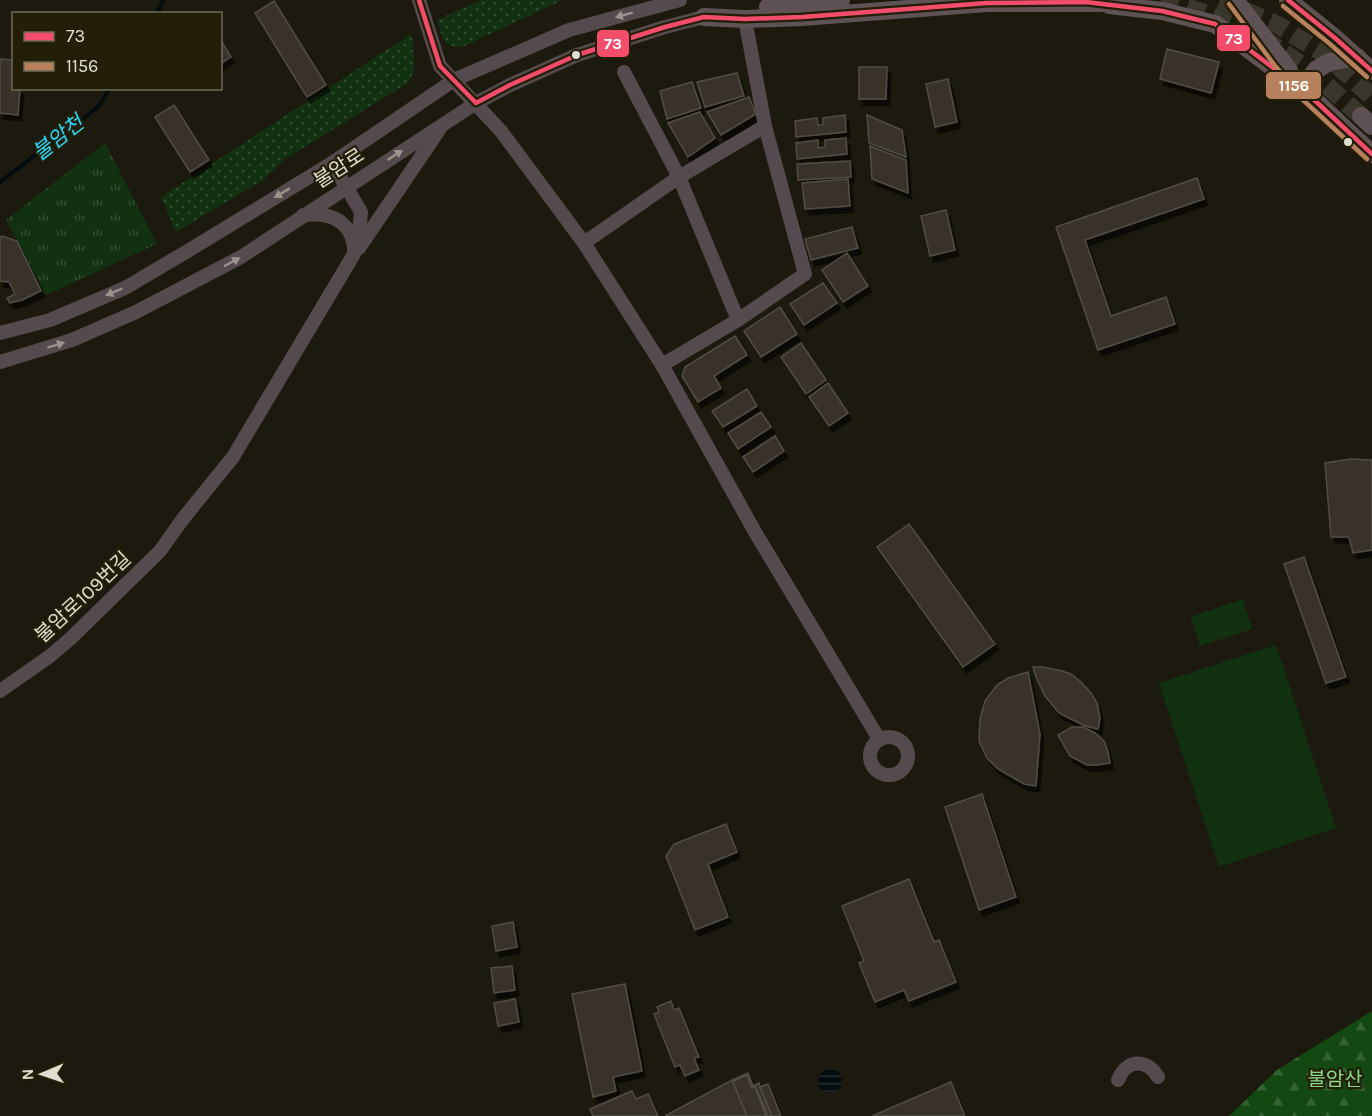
<svg xmlns="http://www.w3.org/2000/svg" width="1372" height="1116" viewBox="0 0 1372 1116" font-family="Karla,'Noto Sans KR',sans-serif">
<defs>
<pattern id="grass-dots" width="8" height="8" patternUnits="userSpaceOnUse" patternTransform="scale(1.5)"><rect width="8" height="8" fill="#123110"/><path d="M2 2h.1M6 6h.1" fill="none" stroke="#344e32" stroke-width="1.8" stroke-linecap="round"/></pattern>
<pattern id="forest-firs" width="22" height="20" patternUnits="userSpaceOnUse" patternTransform="scale(1.5)"><rect width="22" height="20" fill="#134812"/><path d="M5 1l3.5 6h-7zM16 11l3.5 6h-7z" fill="#356233"/></pattern>
<pattern id="park-tufts" width="24" height="20" patternUnits="userSpaceOnUse" patternTransform="scale(1.5)"><rect width="24" height="20" fill="#123110"/><path d="M3 7l-1-3M5 7V3M7 7l1-3M15 17l-1-3M17 17v-4M19 17l1-3" fill="none" stroke="#344e32"/></pattern>
<pattern id="water-rules" width="6" height="5" patternUnits="userSpaceOnUse" patternTransform="scale(1.5)"><rect width="6" height="5" fill="#030c0f"/><path d="M0 2.5h6" fill="none" stroke="#272f31"/></pattern>
<filter id="shadow"><feDropShadow dx="3.5" dy="6" stdDeviation="0" flood-color="#0009"/></filter>
</defs>
<rect width="100%" height="100%" fill="#1c1a0e"/>
<g fill="url(#grass-dots)">
<path d="M481 0H563L462 47C441 47 443 37 437 20Z"/>
<path d="M411 34C414 51 418 68 408 83L285 159 263 180 176 232 161 197Z"/>
</g>
<path fill="url(#forest-firs)" d="M1372 1011V1116H1229L1277 1070Z"/>
<path fill="url(#park-tufts)" d="M105 143 157 244 46 295 6 220Z"/>
<g fill="#123110">
<path d="M1243 599 1252 629 1200 646 1191 617Z"/>
<path d="M1276 645 1336 828 1219 867 1159 683Z"/>
</g>
<circle fill="url(#water-rules)" cx="830" cy="1081" r="12"/>
<g fill="none" stroke-linecap="round" stroke-linejoin="round">
<g stroke="#030c0f" stroke-width="4">
<path d="M157 14 163 0"/>
<path d="M0 182 98 107 110 88"/>
</g>
</g>
<g fill="#37332a" stroke="#514d44" stroke-width="1.5" filter="url(#shadow)">
<path d="M274 1 326 85 307 97 255 13Z"/>
<path d="M220 39 231 57 220 64Z"/>
<path d="M1167 49 1219 62 1211 93 1160 79Z"/>
<path d="M0 59 14 60V88H20L18 115 0 113Z"/>
<path d="M859 67H887L886 99H859Z"/>
<path d="M737 73 744 96 705 107 697 82Z"/>
<path d="M948 79 957 122 935 127 926 84Z"/>
<path d="M692 82 701 108 667 119 660 91Z"/>
<path d="M749 97 756 114 721 135 707 112Z"/>
<path d="M174 105 209 160 190 172 155 117Z"/>
<path d="M700 112 715 138 688 157 668 123Z"/>
<path d="M845 115 846 132 796 137 795 121 817 118 818 125H823V118Z"/>
<path d="M867 115 902 130 906 157 869 143Z"/>
<path d="M846 138 847 154 797 159 796 143 818 140V148L825 147V140Z"/>
<path d="M870 146 906 160 908 193 872 179Z"/>
<path d="M850 161 851 177 798 180 797 164Z"/>
<path d="M1197 178 1204 199 1085 240 1111 316 1166 297 1175 324 1098 350 1056 227Z"/>
<path d="M848 179 850 206 805 209 802 183Z"/>
<path d="M946 210 955 250 930 256 921 216Z"/>
<path d="M852 227 858 248 811 260 805 239Z"/>
<path d="M2 236 17 241 41 291 22 300 10 303 7 298 15 294 9 282 0 281V238Z"/>
<path d="M847 253 868 286 843 302 822 270Z"/>
<path d="M823 283 837 303 804 325 790 304Z"/>
<path d="M780 307 797 334 761 357 744 331Z"/>
<path d="M735 336 747 355 714 376 721 388 698 402 682 376 685 367Z"/>
<path d="M801 343 826 380 806 394 781 357Z"/>
<path d="M828 383 848 413 829 426 809 397Z"/>
<path d="M747 389 757 406 723 427 712 411Z"/>
<path d="M761 412 771 427 738 449 728 433Z"/>
<path d="M775 436 784 451 753 472 743 457Z"/>
<path d="M1351 459 1372 460V550L1353 553 1349 537H1331L1325 463Z"/>
<path d="M909 524 995 644 963 667 877 547Z"/>
<path d="M1304 557 1346 677 1326 683 1284 564Z"/>
<path d="M1033 667H1043L1062 671 1071 674 1081 682 1091 693 1097 703 1100 718 1098 729 1085 726 1059 713 1045 696 1036 677Z"/>
<path d="M1028 672 1040 734 1036 786 1024 784 998 769 987 758 979 741 980 719 985 701 997 685 1008 678Z"/>
<path d="M1072 727H1083L1095 733 1104 741 1108 752 1110 763 1097 765H1087L1070 756 1058 735Z"/>
<path d="M982 794 1016 897 979 910 945 807Z"/>
<path d="M726 824 737 852 708 864 728 917 695 930 666 856 674 844Z"/>
<path d="M909 879 934 942 939 940 956 982 909 1001 904 990 875 1002 859 963 864 961 842 906Z"/>
<path d="M513 922 517 947 496 951 492 926Z"/>
<path d="M512 966 515 990 494 993 491 968Z"/>
<path d="M625 984 642 1071 613 1077 616 1091 593 1097 572 994Z"/>
<path d="M515 999 519 1022 498 1026 494 1003Z"/>
<path d="M671 1001 674 1010 679 1008 699 1057 694 1058 699 1070 685 1076 680 1065 675 1067 654 1014 659 1012 657 1007Z"/>
<path d="M748 1073 753 1086 755 1085 768 1116H766L755 1087 752 1088 747 1075 732 1082V1080Z"/>
<path d="M747 1075 752 1088 755 1087 766 1116H747L732 1082Z"/>
<path d="M732 1080 747 1116H665Z"/>
<path d="M951 1082 965 1116H872Z"/>
<path d="M759 1083 760 1087 772 1116H768L755 1085 753 1086Z"/>
<path d="M768 1084 781 1116H772L760 1087Z"/>
<path d="M632 1091 636 1099 648 1094 658 1116H593L590 1109Z"/>
</g>
<g fill="none" stroke-linecap="round" stroke-linejoin="round">
<g stroke="#39372b" stroke-width="18" stroke-dasharray="18 9" stroke-linecap="butt">
<path d="M1161 0 1202 12 1266 40 1313 73 1361 116"/>
<path d="M1220 0 1278 25 1327 56 1372 97"/>
</g>
<g stroke="#554a4d" stroke-width="14">
<path d="M419 0 440 66 501 131 584 243 662 365 755 532 879 739"/>
<path d="M624 72 679 177 738 320"/>
<path d="M303 215C310 215 317 214 323 215 342 218 353 231 354 249"/>
<path d="M584 243 679 177 765 126"/>
<path d="M359 248 439 130"/>
<path d="M0 333 50 320 125 288 191 249 332 163 454 80 569 30 680 0"/>
<path d="M0 362 72 340 136 312 241 257 476 103 510 85 577 55 665 27 704 17"/>
<path d="M662 365 738 320 805 274 765 126 745 19"/>
<path d="M0 691 50 656 70 639 160 551 182 520 233 457 354 254 359 234 361 212 332 163"/>
<circle cx="889" cy="756" r="19"/>
<path d="M1118 1080C1126 1059 1147 1058 1158 1077"/>
</g>
<g stroke="#5e5254" stroke-width="18">
<path d="M1235 0 1289 70"/>
<path d="M1288 0 1335 38 1372 71"/>
<path d="M1109 5 1162 11 1215 24 1308 94 1372 154"/>
<path d="M768 7 841 0"/>
<path d="M704 17 745 19 802 17 987 3H1104L1123 0"/>
<path d="M1304 86 1316 70 1329 62 1357 57"/>
<path d="M1361 116 1372 126"/>
</g>
<g stroke="#221e08" stroke-width="9">
<g id="bus-1">
<path d="M419 0 440 66 476 103 510 85 577 55 665 27 704 17 745 19 802 17 987 3 1086 2 1162 11 1215 24 1308 94 1372 154"/>
<path d="M1288 0 1335 38 1372 71"/>
</g>
</g>
<g stroke="#221e08" stroke-width="9">
<g id="bus-2">
<path d="M1229 4 1276 67 1298 90 1302 99 1367 159"/>
<path d="M1283 6 1330 44 1367 77"/>
</g>
</g>
<use href="#bus-1" stroke="#f44d6c" stroke-width="4.5"/>
<use href="#bus-2" stroke="#b6815c" stroke-width="4.5"/>
</g>
<defs><path id="oneway-solid" d="M-6-.8H1V-3.2L6.5 0L1 3.2V.8H-6Z" transform="scale(1.5)"/></defs>
<g fill="#9a948f">
<use href="#oneway-solid" transform="translate(624 15) rotate(165)"/>
<use href="#oneway-solid" transform="translate(395 155) rotate(-33)"/>
<use href="#oneway-solid" transform="translate(282 193) rotate(149)"/>
<use href="#oneway-solid" transform="translate(232 262) rotate(-28)"/>
<use href="#oneway-solid" transform="translate(114 292) rotate(157)"/>
<use href="#oneway-solid" transform="translate(56 345) rotate(-17)"/>
</g>
<g fill="#e0ded1" stroke="#221e08" stroke-width="2">
<circle cx="576" cy="55" r="5"/>
<circle cx="1348" cy="142" r="5"/>
</g>
<g text-anchor="middle" dominant-baseline="central" stroke-width="4.5" stroke-linejoin="round" paint-order="stroke">
<g font-size="20" fill="#e0ded1" stroke="#221e08">
<text transform="translate(339 168) rotate(-33)">불암로</text>
<text transform="translate(83 597) rotate(-43)">불암로109번길</text>
</g>
<g font-size="20" fill="#89d985" stroke="#221e08">
<text x="1335" y="1079">불암산</text>
</g>
<g font-size="21" font-style="italic" fill="#29d8fd" stroke="#221e08">
<text transform="translate(58 138) rotate(-38)">불암천</text>
</g>
</g>
<g stroke="#221e08" stroke-width="2">
<rect x="1216" y="24" width="35" height="28" rx="6" fill="#f44d6c"/>
<rect x="596" y="29" width="34" height="29" rx="6" fill="#f44d6c"/>
<rect x="1265" y="71" width="57" height="29" rx="6" fill="#b6815c"/>
</g>
<g font-size="16" text-anchor="middle" font-weight="bold" fill="#fff">
<text x="1234" y="44">73</text>
<text x="613" y="49">73</text>
<text x="1294" y="91">1156</text>
</g>
<rect x="12" y="12" width="210" height="78" fill="#221e08" stroke="#6e6b58" stroke-width="1.5"/>
<rect x="24" y="32" width="30" height="9" fill="#f44d6c" stroke="#6e6b58" stroke-width="1.5"/>
<text x="66" y="42" font-size="18" fill="#e0ded1">73</text>
<rect x="24" y="62" width="30" height="9" fill="#b6815c" stroke="#6e6b58" stroke-width="1.5"/>
<text x="66" y="72" font-size="18" fill="#e0ded1">1156</text>
<g transform="translate(42 1074) rotate(268)" stroke="#221e08" stroke-width="4.5" paint-order="stroke">
<path d="M0-4.5L10 22L0 15L-10 22Z" fill="#e0ded1"/>
<text y="-9" font-size="16" font-weight="bold" text-anchor="middle" fill="#e0ded1">N</text>
</g>
</svg>
